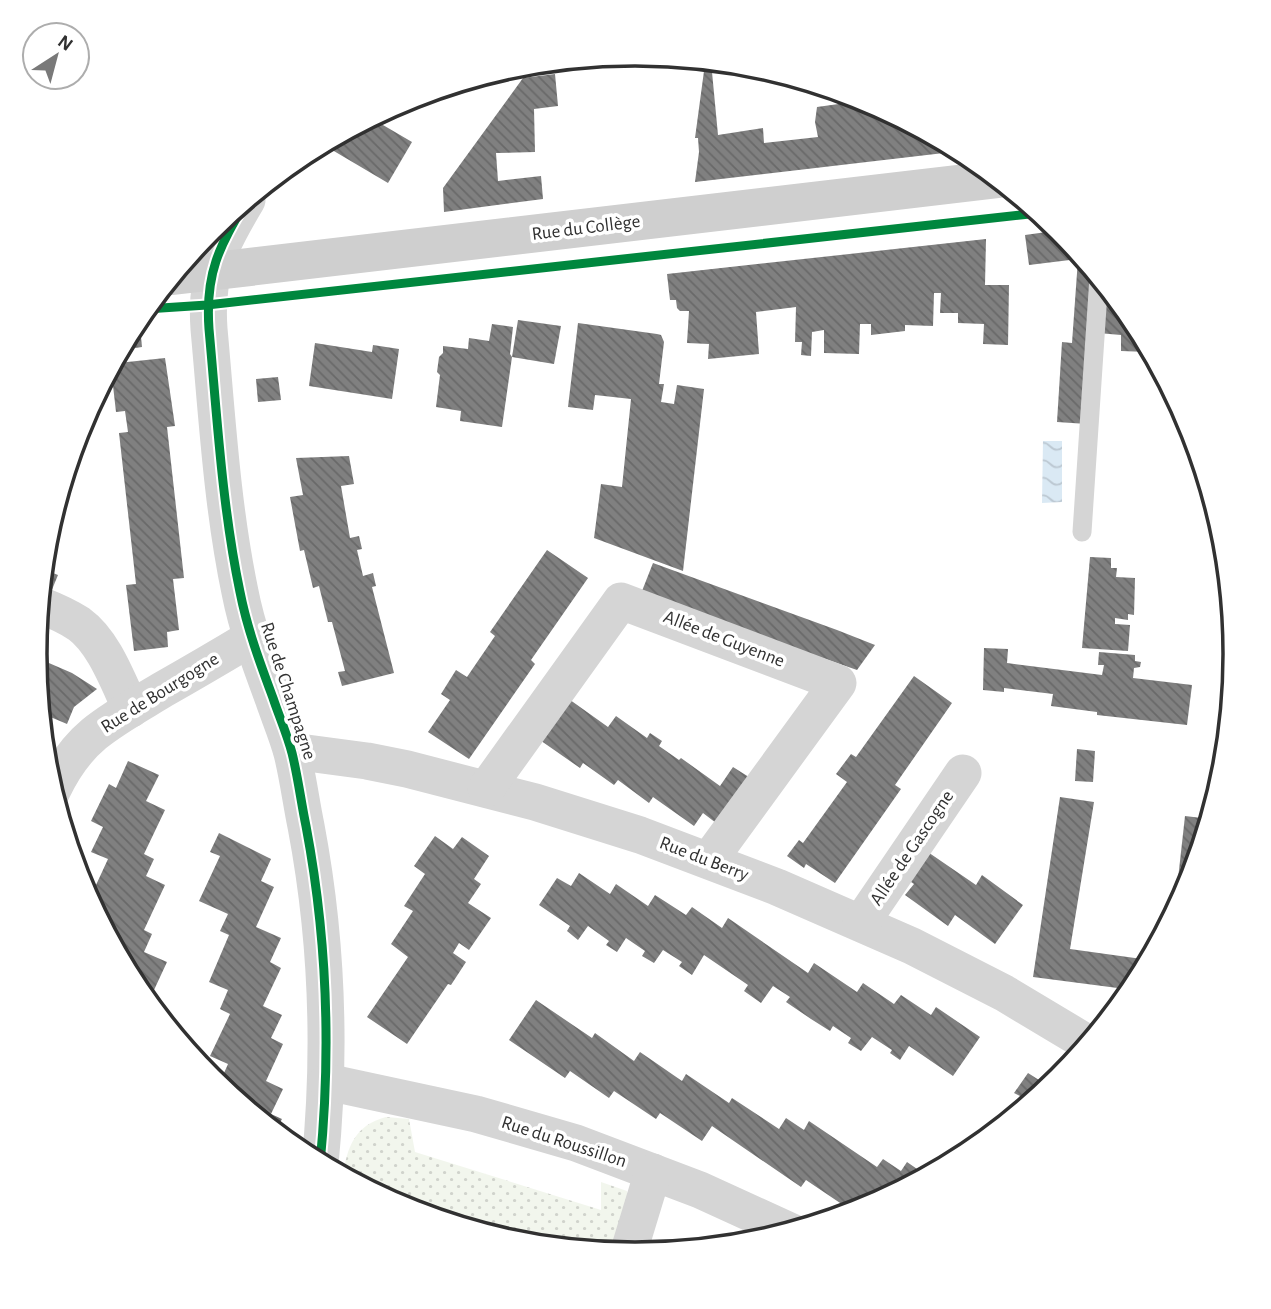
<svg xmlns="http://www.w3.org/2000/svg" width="1271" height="1309" viewBox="0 0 1271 1309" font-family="'Alegreya Sans',sans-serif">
<defs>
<pattern id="grass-dots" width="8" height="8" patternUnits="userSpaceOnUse" patternTransform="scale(1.75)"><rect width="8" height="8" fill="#f2f6ed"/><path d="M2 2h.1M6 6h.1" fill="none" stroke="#d0d3cc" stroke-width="1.8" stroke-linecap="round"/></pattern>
<pattern id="water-waves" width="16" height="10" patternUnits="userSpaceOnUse" patternTransform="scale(1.75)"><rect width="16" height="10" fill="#dae9f4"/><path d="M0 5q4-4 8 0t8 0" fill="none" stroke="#bcc8d2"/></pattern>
<pattern id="building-back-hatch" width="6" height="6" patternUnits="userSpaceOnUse" patternTransform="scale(1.75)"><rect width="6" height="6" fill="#808080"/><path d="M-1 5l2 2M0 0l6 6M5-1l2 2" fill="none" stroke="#696969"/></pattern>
</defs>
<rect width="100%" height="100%" fill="#fff"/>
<path fill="url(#grass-dots)" d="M386 1117 409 1119 415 1152 601 1210V1182L627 1191 629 1213 618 1253 518 1243 405 1209 343 1176C347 1147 355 1125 386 1117Z"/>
<path fill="url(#water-waves)" d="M1043 441H1062V502L1042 503Z"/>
<g fill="url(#building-back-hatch)">
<path d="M704 71 712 72 718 135 763 128 764 143 818 137 815 122 817 107 853 102V99L845 98V94L866 100 961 151 695 182 699 152 698 138H695Z"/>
<path d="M555 74 558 106 534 109 535 152 496 153 498 181 541 176 543 199 444 212 443 188 523 78Z"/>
<path d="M371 118 412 142 388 183 322 144Z"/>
<path d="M1061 230 1097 274 1087 424 1057 422 1062 342 1072 343 1078 259 1029 265 1025 235Z"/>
<path d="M986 239 985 285H1009L1008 345 983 344 984 324 958 323V313H940L941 293H934L933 326 905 325V331L871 335V324H860L859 354 824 353V330L812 332 811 356 801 355 802 342H795L796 307 756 312 759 354 708 359 709 344 687 343 689 311H680L677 308 676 300H670L667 274Z"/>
<path d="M1102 281 1135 321 1148 346V352L1121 351V335L1098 333Z"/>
<path d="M518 320 561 326 554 364 512 357Z"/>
<path d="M578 323 657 334 661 335 664 342 659 384H664L661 402 674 404 677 385 704 389 683 571 594 538 601 484 622 487 631 399 595 395 593 410 568 407Z"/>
<path d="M492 324 513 327 510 354 512 357 502 427 460 421 461 411 436 407 440 375 437 372 439 357 443 353V346L468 349 469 338 489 341Z"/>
<path d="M141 337 142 347 121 350 127 339Z"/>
<path d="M315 343 372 352 373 345 399 349 392 399 309 386Z"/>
<path d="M165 358 175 426 167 427 184 578 173 579 179 630 167 632 168 647 134 651 126 585 136 584 119 433 128 432 125 411 116 412 111 368 112 366 118 365V363Z"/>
<path d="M278 377 281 400 258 402 256 379Z"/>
<path d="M349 456 354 484 341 486 350 538 359 536 362 549 357 550 363 576 373 573 376 586 372 587 394 673 342 686 338 672 345 671 332 622H328L319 586 313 588 304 550 300 551 290 497 303 495 296 458Z"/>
<path d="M547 550 588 578 531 660 535 664 469 759 428 732 450 700 441 694 456 670 467 677 495 636 490 632Z"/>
<path d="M1090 557 1111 558V568H1117L1116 577 1135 578 1134 615 1128 614V620L1115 618V624L1130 625 1128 651 1082 648Z"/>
<path d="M653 563 837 630 875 645 857 670 811 654 642 591Z"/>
<path d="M43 569 58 575 51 592 42 587Z"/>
<path d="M984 648 1008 649 1007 663 1102 675 1104 665H1098L1099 652 1135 655V661L1141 662 1140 667 1134 668 1133 678 1192 685 1187 725 1097 715V712L1051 706 1053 694 1004 688V692L983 690Z"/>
<path d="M35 657 72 673 97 689 74 707 67 724 41 713Z"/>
<path d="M914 676 952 703 895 785 901 789 835 883 806 864 804 868 787 856 799 840 803 843 847 782 836 774 851 754 856 757Z"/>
<path d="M566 697 608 727 616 716 647 738 650 733 662 741 659 746 679 760 681 758 720 786 733 767 752 779 720 826 703 813 694 826 653 797 649 803 618 780 614 785 583 763 580 768 537 738Z"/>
<path d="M1077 749 1095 751 1093 782 1075 781Z"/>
<path d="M128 761 159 775 146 801 165 810 144 854 154 859 146 876 165 885 144 930 152 934 144 952 167 962 148 1003 136 988 97 914 101 903 90 898 108 859 91 852 103 827 91 821 109 784 116 788Z"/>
<path d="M1060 797 1094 802 1070 949 1142 959 1138 982 1133 990 1033 977Z"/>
<path d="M1185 816 1210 819 1190 885 1174 915Z"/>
<path d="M219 833 271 859 261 881 274 887 256 927 281 938 270 962 281 968 263 1006 282 1015 271 1038 283 1044 266 1081 283 1089 271 1114 282 1119 275 1132 226 1092 229 1086 220 1082 228 1064 210 1056 230 1014 220 1009 228 990 209 982 229 935 220 931 228 914 199 901 220 856 210 852Z"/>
<path d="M435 836 453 849 462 837 489 856 474 879 481 884 468 903 491 918 469 950 459 943 453 953 466 962 451 985 448 984 407 1044 367 1017 408 957 391 944 413 911 404 906 425 874 414 866Z"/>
<path d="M922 848 976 885 982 875 1023 905 995 944 955 915 948 926 905 895 914 884 902 876Z"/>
<path d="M579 873 610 894 616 884 648 906 655 895 686 915 692 907 722 928 728 918 808 973 814 963 857 992 863 983 894 1004 901 995 931 1015 936 1007 980 1037 953 1076 909 1046 900 1060 890 1053 892 1050 872 1037 861 1051 848 1043 851 1038 833 1026 830 1031 811 1019 786 1002 790 997 773 986 761 1003 744 991 748 985 704 955 692 975 679 966 682 962 663 950 654 963 642 956 645 951 626 938 617 952 606 945 609 941 588 926 578 940 567 931 570 926 539 905 557 878 571 886Z"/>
<path d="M536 1000 592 1038 595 1033 634 1061 640 1052 682 1081 686 1074 729 1103 732 1098 779 1129 786 1118 804 1130 809 1121 877 1167 883 1159 901 1171 907 1162 927 1176 865 1209 853 1201 849 1209 806 1180 801 1187 712 1126 702 1141 660 1113 656 1119 614 1091 609 1098 570 1071 565 1078 509 1040Z"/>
<path d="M1028 1073 1050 1087 1019 1113 1012 1108 1020 1096 1014 1093Z"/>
<path d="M680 1239 703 1248 675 1251Z"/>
</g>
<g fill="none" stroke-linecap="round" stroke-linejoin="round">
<path stroke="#d5d5d5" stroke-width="19" d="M1082 532 1099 277"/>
<g stroke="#d5d5d5" stroke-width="37">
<path d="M247 200C219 247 205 273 209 329 217 416 222 506 240 592 247 628 260 663 273 698 279 716 287 734 292 753 298 777 301 802 306 826 327 937 331 1052 320 1164"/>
<path d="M40 605C53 610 67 616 79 624 104 642 118 682 131 709"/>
<path d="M292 751 367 761 407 769 535 802 640 835 777 887 912 946 1004 993 1089 1044"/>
<path d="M486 789 621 601 838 683 709 860"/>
<path d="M52 791C62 770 76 749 94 734 115 717 139 704 162 690 192 673 221 656 251 638"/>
<path d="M861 923 963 773"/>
<path d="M327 1082 476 1114 576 1143 700 1190 792 1232"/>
<path d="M628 1254 653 1172"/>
</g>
<path stroke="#cfcfcf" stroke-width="38" d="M173 276 999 179"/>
<g stroke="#fff" stroke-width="13">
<g id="cycleway">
<path d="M247 200C219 247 205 273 209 329 217 416 222 506 240 592 247 628 260 663 273 698 279 716 287 734 292 753 298 777 301 802 306 826 327 937 331 1052 320 1164"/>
<path d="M146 309 207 305 1039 213"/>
</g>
</g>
<use href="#cycleway" stroke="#00873e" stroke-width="9"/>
</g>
<g text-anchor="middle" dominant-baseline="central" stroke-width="7" stroke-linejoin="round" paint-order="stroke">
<g font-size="19" fill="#313131" stroke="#fff">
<text transform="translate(586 228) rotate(-7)">Rue du Collège</text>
<text transform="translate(724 639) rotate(21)">Allée de Guyenne</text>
<text transform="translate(288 691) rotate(72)">Rue de Champagne</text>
<text transform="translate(160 693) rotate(-32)">Rue de Bourgogne</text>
<text transform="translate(912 848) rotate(-56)">Allée de Gascogne</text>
<text transform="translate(704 859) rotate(21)">Rue du Berry</text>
<text transform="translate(564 1142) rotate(18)">Rue du Roussillon</text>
</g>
</g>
<path d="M0 0H1271V1309H0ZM47 654a588 588 0 1 1 1176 0a588 588 0 1 1-1176 0Z" fill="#fff" fill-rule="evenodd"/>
<path fill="none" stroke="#313131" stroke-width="3.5" d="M47 654a588 588 0 1 1 1176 0a588 588 0 1 1-1176 0Z"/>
<g transform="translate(56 56) rotate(36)"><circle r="33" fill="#ffffff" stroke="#adadad" stroke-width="2"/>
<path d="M0-5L12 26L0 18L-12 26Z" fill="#797979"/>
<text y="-10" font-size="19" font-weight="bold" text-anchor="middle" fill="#313131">N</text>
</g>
</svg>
